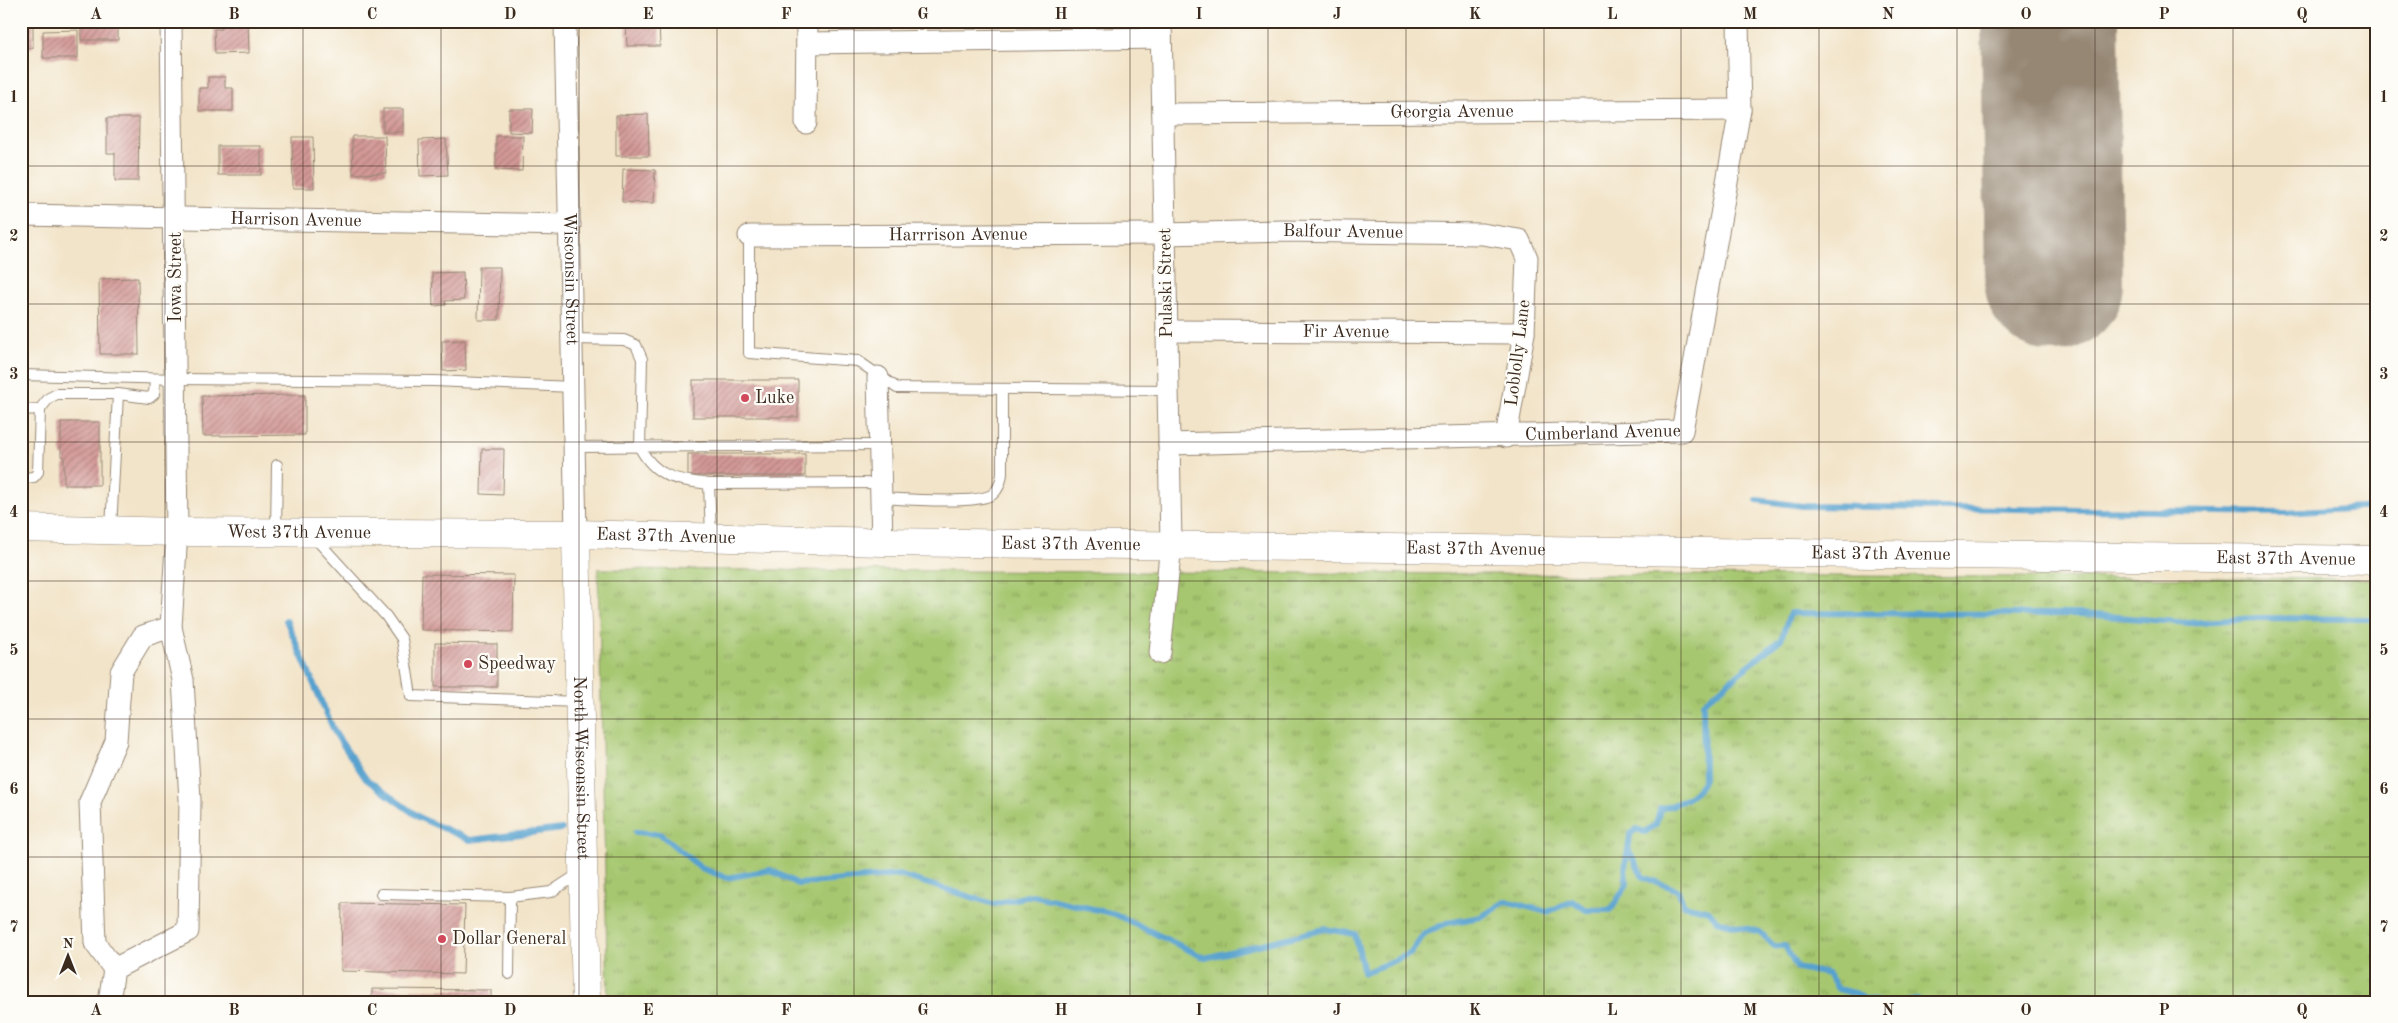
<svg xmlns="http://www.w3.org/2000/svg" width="2398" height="1023" viewBox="0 0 2398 1023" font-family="'Old Standard TT',serif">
<defs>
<pattern id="grass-tufts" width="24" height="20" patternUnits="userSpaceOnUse" patternTransform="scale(1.25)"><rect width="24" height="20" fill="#a6c76f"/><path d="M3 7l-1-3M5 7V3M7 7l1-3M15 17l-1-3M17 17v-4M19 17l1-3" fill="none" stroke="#88a25b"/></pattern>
<pattern id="building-hatch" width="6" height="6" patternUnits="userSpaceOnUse" patternTransform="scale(1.25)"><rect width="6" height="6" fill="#d39997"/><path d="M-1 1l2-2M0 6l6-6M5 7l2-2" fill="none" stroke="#ac7d7b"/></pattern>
</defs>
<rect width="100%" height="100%" fill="#fdfcf7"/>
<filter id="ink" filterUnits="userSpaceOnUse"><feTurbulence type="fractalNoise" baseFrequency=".02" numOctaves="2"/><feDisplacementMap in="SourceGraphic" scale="10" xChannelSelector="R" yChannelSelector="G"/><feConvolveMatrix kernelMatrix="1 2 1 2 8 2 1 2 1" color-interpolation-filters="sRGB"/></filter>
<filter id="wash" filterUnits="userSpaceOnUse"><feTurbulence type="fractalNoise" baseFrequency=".0096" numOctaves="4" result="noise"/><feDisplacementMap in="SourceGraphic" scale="20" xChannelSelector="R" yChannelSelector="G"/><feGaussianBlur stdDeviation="1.12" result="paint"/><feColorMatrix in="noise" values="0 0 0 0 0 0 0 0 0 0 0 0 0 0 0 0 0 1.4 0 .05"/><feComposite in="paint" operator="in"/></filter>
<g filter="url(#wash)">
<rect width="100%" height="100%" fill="#f2e4c9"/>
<path fill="url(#grass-tufts)" stroke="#707846" d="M598 569 2377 579V1002H608Z"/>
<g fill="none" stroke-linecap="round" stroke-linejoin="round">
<g stroke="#57a1ce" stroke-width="6">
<path d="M1757 500 1803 506 2286 513 2377 507"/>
<path d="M286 620 335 733 366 779 420 818 470 840 562 829"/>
<path d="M636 832 660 834 701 868 727 878 770 870 798 884 899 875 994 904 1032 895 1115 914 1205 958 1325 929 1355 934 1364 973 1410 954 1425 933 1447 923 1481 917 1506 901 1547 912 1573 901 1586 910H1611L1627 884C1622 864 1629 854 1630 834L1637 829 1645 832 1656 824 1660 809C1678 804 1698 797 1704 778L1703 703 1781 639 1790 613 2082 614 2189 623 2257 618 2377 619"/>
<path d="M1629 851 1643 877 1678 890 1684 905 1709 911 1717 921 1760 932 1774 946H1785L1797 968 1828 974 1838 989 1857 994 1864 999 1879 1002"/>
<path d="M1907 1002 1917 1000"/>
</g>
<path stroke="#968774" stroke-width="138" d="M2050 21 2054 283"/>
</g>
<g id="blocks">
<g fill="url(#building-hatch)">
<rect x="21" y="21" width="12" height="27"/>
<rect x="81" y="21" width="37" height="19"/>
<path d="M222 21H248L249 53 215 54 214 29H222Z"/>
<path d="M626 21 659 22 660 46H627Z"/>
<path d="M78 30V58H43V31Z"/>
<path d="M208 77H225V88H233V111H199V88H208Z"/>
<rect x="383" y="109" width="20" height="23"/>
<path d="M509 109H533L532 133 509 132Z"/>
<path d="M648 114 649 156H616V115Z"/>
<path d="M107 118H139L138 181H115V153H107Z"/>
<path d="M352 136H385L386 173 353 174Z"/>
<path d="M496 136H523L522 171 496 170Z"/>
<path d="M292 137H313L314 188H293Z"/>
<path d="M446 139 448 175 420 176 419 140Z"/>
<rect x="218" y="146" width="43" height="29"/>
<path d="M623 169 655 170 654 203 622 202Z"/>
<path d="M479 267H500L499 320H478Z"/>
<path d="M463 272 464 300 445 301 446 305 433 306 432 273Z"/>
<path d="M138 278 139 354H100L99 279Z"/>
<path d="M465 340 466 370 443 371 442 341Z"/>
<rect x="693" y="380" width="105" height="37"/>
<path d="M305 395V435L203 436 202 396Z"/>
<path d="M61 422H100V485H64V456H61Z"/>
<path d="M482 449H504L503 495 481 494Z"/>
<rect x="688" y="454" width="117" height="22"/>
<path d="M422 574 514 575 513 632 421 630Z"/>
<path d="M435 643 497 644V687H435Z"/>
<path d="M342 903 465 905 463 974 341 971Z"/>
<path d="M372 989 491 990V1002H372Z"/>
</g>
</g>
</g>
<g filter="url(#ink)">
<use href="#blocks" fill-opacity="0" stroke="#968774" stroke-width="1"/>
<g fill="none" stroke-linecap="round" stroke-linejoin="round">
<g stroke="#968774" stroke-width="12">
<g id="lane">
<path d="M749 236V353L858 361 897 388 1168 390"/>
<path d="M572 339 624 340 636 345 642 359 640 448C656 478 677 480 709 484L711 536"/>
<path d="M21 375 176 379 434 381 573 387"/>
<path d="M21 410 40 409 49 398 57 394H118L149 398 154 394 155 379"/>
<path d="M575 447 880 445"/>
<path d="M21 478 34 477 38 472 40 409"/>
<path d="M709 484 881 483"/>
<path d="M881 498C901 499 979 505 993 494 999 489 1001 482 1002 474V389"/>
<path d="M111 529 118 394"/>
<path d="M276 532 277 465"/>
<path d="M315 538 386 616 402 639 411 696 579 702"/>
<path d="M381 894 510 897"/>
<path d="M509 974 510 897 551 892 580 873"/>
</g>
</g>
<g stroke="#968774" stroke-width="23">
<g id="street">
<path id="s1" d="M565 21 576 534"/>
<path d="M807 43 1161 38"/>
<path id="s2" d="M1163 114 1740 110"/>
<path d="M806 123 807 21"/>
<path id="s3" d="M21 215 570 225"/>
<path id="s4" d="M749 236 1165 234 1283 231 1482 234 1519 240 1527 258 1524 333 1506 437"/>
<path id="s5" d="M1167 331 1524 333"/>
<path d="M878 377 882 542"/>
<path id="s6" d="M1169 444 1682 431 1740 110 1738 21"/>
<path d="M1160 653 1171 544 1161 21"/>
<path d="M114 969 95 943 90 802 116 741 121 672 143 636 171 627"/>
<path d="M109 1002 114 969 188 931 190 800 183 680 171 627 177 532 171 21"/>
</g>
</g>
<g stroke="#968774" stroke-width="29">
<g id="secondary">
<path id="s7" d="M576 534 586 1002"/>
</g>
</g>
<g stroke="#968774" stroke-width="29">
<g id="primary">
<path id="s8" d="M21 528 177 532 576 534 882 542 2377 560"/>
</g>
</g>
<use href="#lane" stroke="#fff" stroke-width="10"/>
<use href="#street" stroke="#fff" stroke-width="21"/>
<use href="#secondary" stroke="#fff" stroke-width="28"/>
<use href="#primary" stroke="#fff" stroke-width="28"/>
</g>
</g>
<path fill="none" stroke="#3b2a1e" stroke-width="1" stroke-opacity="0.55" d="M165 21V1002M303 21V1002M441 21V1002M579 21V1002M717 21V1002M854 21V1002M992 21V1002M1130 21V1002M1268 21V1002M1406 21V1002M1544 21V1002M1681 21V1002M1819 21V1002M1957 21V1002M2095 21V1002M2233 21V1002M21 166H2377M21 304H2377M21 442H2377M21 581H2377M21 719H2377M21 857H2377"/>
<g fill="#d1495b" stroke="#fdfcf7" stroke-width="2">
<circle cx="745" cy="398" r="5"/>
<circle cx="468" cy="664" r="5"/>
<circle cx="442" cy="939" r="5"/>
</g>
<g text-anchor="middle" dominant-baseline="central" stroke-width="4.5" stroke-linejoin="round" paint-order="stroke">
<g font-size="18" fill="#3b2a1e" stroke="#fdfcf7">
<text stroke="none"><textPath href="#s2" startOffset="289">Georgia Avenue</textPath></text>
<text stroke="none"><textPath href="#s3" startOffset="275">Harrison Avenue</textPath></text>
<text stroke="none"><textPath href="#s4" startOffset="594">Balfour Avenue</textPath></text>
<text stroke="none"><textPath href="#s4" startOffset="209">Harrrison Avenue</textPath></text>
<text transform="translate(176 277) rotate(-90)">Iowa Street</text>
<text stroke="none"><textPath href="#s1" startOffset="258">Wisconsin Street</textPath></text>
<text transform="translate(1166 283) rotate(-91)">Pulaski Street</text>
<text stroke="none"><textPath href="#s5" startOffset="179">Fir Avenue</textPath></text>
<text transform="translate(1518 353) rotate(-83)">Loblolly Lane</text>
<text stroke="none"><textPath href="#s6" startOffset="434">Cumberland Avenue</textPath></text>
<text stroke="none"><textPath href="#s8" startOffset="278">West 37th Avenue</textPath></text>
<text stroke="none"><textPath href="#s8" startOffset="645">East 37th Avenue</textPath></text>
<text stroke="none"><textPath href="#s8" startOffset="1050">East 37th Avenue</textPath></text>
<text stroke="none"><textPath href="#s8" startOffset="1455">East 37th Avenue</textPath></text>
<text stroke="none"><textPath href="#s8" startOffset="1860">East 37th Avenue</textPath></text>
<text stroke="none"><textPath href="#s8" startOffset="2265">East 37th Avenue</textPath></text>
<text stroke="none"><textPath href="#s7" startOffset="234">North Wisconsin Street</textPath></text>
</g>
<g font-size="18" fill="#3b2a1e" stroke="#fdfcf7" text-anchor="start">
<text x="755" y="398">Luke</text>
<text x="478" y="664">Speedway</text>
<text x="452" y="939">Dollar General</text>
</g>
</g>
<rect width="2398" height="1023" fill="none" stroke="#fdfcf7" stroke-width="55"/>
<g transform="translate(68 956)" stroke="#fdfcf7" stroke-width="4" paint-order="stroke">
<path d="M0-4L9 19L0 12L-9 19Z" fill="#3b2a1e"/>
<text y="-8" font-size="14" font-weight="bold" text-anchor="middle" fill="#3b2a1e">N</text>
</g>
<rect x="28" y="28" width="2342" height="968" fill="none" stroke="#3b2a1e" stroke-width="2"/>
<g font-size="16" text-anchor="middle" font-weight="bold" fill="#3b2a1e">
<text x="96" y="19">A</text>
<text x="234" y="19">B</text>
<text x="372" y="19">C</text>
<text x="510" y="19">D</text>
<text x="648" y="19">E</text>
<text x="786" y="19">F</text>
<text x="923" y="19">G</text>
<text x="1061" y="19">H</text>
<text x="1199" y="19">I</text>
<text x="1337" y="19">J</text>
<text x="1475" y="19">K</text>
<text x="1612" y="19">L</text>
<text x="1750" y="19">M</text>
<text x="1888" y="19">N</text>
<text x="2026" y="19">O</text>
<text x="2164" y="19">P</text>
<text x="2302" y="19">Q</text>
<text x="14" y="102">1</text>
<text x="2384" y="102">1</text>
<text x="14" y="241">2</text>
<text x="2384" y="241">2</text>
<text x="14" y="379">3</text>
<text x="2384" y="379">3</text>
<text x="14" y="517">4</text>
<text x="2384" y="517">4</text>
<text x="14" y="655">5</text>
<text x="2384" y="655">5</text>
<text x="14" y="794">6</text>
<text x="2384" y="794">6</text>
<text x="14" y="932">7</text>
<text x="2384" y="932">7</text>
<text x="96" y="1015">A</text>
<text x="234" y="1015">B</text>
<text x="372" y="1015">C</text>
<text x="510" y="1015">D</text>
<text x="648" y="1015">E</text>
<text x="786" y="1015">F</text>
<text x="923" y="1015">G</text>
<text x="1061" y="1015">H</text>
<text x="1199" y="1015">I</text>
<text x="1337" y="1015">J</text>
<text x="1475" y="1015">K</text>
<text x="1612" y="1015">L</text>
<text x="1750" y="1015">M</text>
<text x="1888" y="1015">N</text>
<text x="2026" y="1015">O</text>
<text x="2164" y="1015">P</text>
<text x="2302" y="1015">Q</text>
</g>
</svg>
